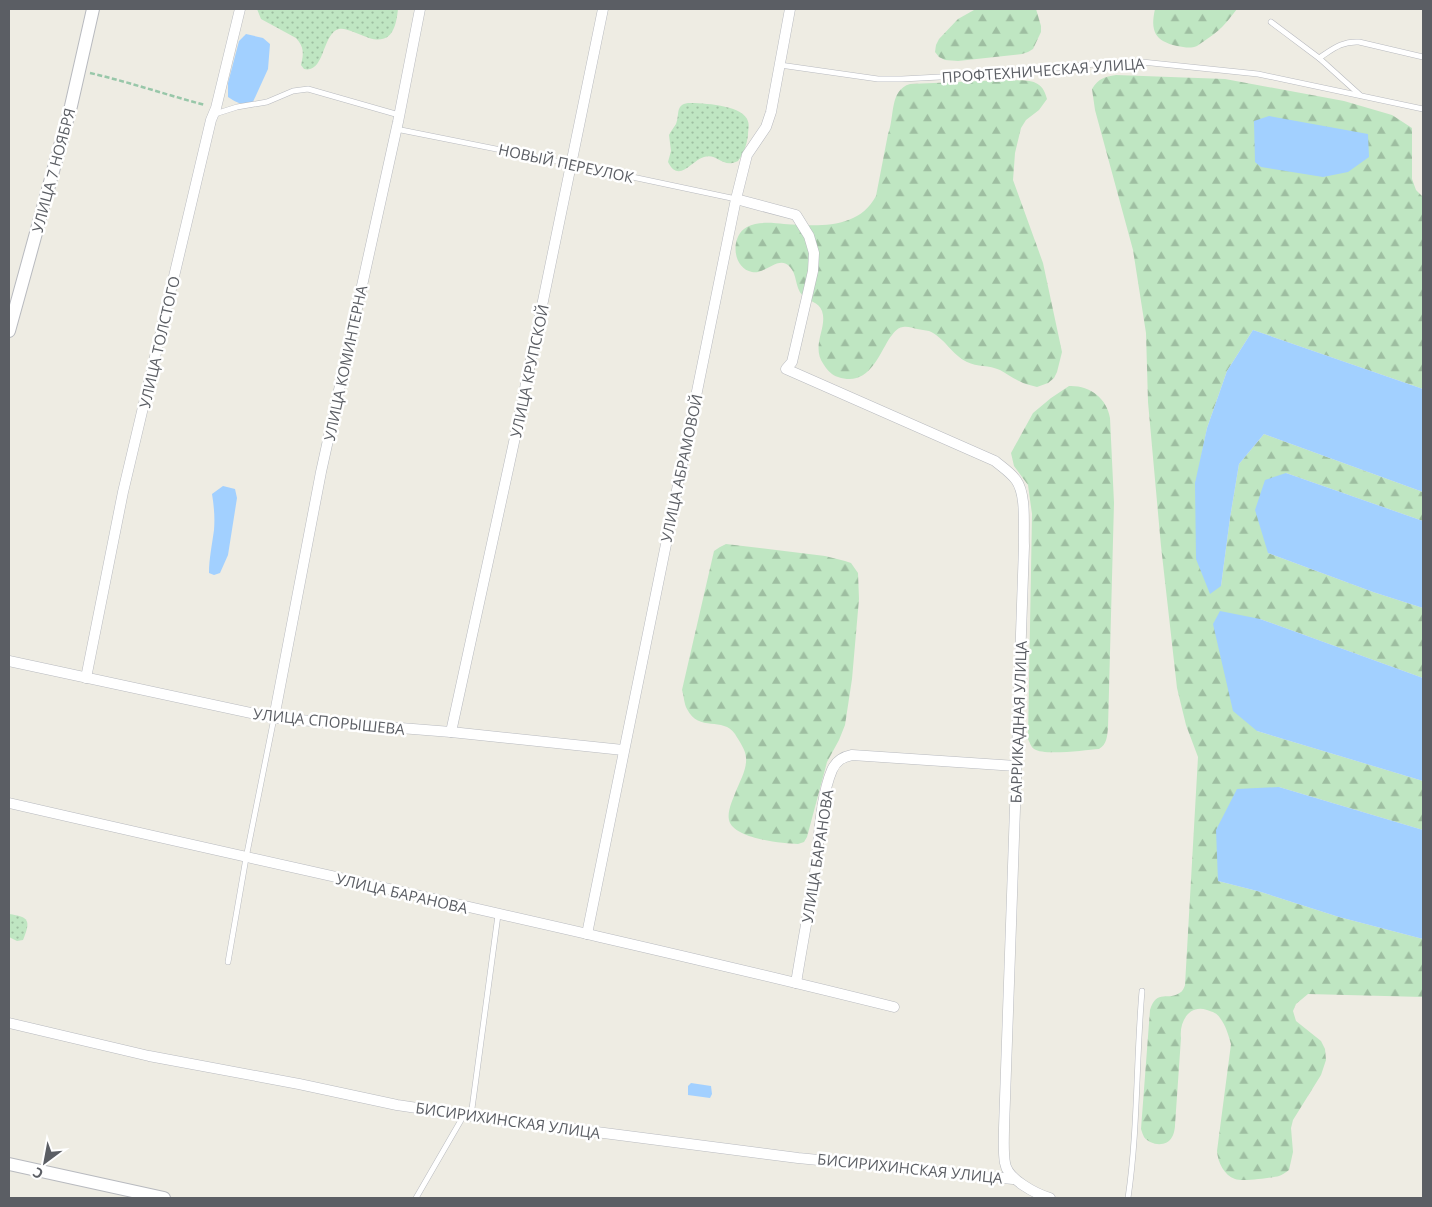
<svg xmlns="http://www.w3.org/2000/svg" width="1432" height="1207" viewBox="0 0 1432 1207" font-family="'Open Sans',sans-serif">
<defs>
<pattern id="forest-firs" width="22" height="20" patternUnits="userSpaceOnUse" patternTransform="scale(1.25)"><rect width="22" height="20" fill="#bfe6c2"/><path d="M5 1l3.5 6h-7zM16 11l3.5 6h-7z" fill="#9ebea1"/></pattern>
<pattern id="park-dots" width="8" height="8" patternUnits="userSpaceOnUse" patternTransform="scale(1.25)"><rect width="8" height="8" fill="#bfe6c2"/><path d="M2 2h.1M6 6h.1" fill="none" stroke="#9ebea1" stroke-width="1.8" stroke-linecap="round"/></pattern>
</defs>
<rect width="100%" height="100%" fill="#eeece3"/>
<g fill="url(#forest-firs)">
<path d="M985 9H1036L1041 26V32L1033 49 1028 52 1022 54 958 61 945 60 939 57 935 52 936 45 939 39 958 19 974 10Z"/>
<path d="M1155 9H1237C1226 23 1222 29 1207 39 1204 41 1200 44 1197 46 1190 49 1184 47 1177 46 1155 41 1150 31 1155 9Z"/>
<path d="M1116 75 1225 79 1344 101 1392 115 1412 128V179L1416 190 1423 197V389L1253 330 1227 371 1207 428 1196 483 1221 586 1230 518 1239 464 1264 434 1423 492V521L1286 473 1268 553 1373 592 1423 608V678L1260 619 1257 731 1423 781V830L1279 787 1218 881 1261 892 1339 917 1423 939V997L1308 994 1296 1004 1293 1011 1296 1021 1321 1041 1325 1049 1326 1060 1321 1075 1293 1120 1291 1128 1293 1152 1289 1170C1286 1172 1282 1175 1279 1176 1271 1178 1242 1182 1235 1179 1224 1175 1218 1163 1217 1151L1231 1044C1228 1034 1226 1026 1220 1018 1217 1013 1213 1012 1207 1010 1189 1004 1179 1022 1181 1038L1175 1125C1175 1128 1174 1134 1172 1137 1167 1147 1151 1146 1144 1137 1143 1135 1142 1132 1141 1129L1150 1010C1157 988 1168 1002 1181 992 1182 992 1185 986 1185 985L1198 757 1186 725 1177 688 1161 546 1148 402 1146 333 1133 250 1095 110 1092 89C1099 78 1104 77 1116 75Z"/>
<path d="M1004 80C1024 81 1042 76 1047 99L1039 110 1026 120 1021 128 1015 153 1014 167 1013 180 1043 263 1062 352 1057 372 1054 378 1048 383 1037 387C1031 385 1024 384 1019 381 1012 378 1006 373 1000 370 989 365 977 367 967 362 952 355 944 337 929 331 925 330 921 330 917 329 912 328 908 326 903 327 896 328 893 334 889 339 877 359 867 387 838 377 832 375 828 371 824 365 810 346 828 328 822 311 819 302 808 301 802 295 795 287 797 274 790 267 779 254 765 275 752 272 732 268 730 236 747 227 758 221 773 223 784 224 817 226 858 230 876 196L888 134C895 117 889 90 910 84Z"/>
<path d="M1069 386C1089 385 1107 398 1110 418L1114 503 1108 728C1107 737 1107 744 1099 749 1086 750 1044 756 1034 749 1031 747 1030 743 1028 739L1032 514 1028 485 1014 466 1011 453 1033 413 1051 398Z"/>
<path d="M726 544 825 556 845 561 851 563 858 573 859 599 852 679 845 725 839 740 827 762 807 837 804 842 798 844C782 843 733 839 729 820 727 811 733 799 736 791 740 781 747 769 746 758 746 750 739 741 735 734 723 716 699 733 687 709 684 704 684 696 682 690L714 551 720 547Z"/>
</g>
<g fill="url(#park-dots)">
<path d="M257 9H398C396 27 392 45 369 38 363 36 357 33 351 31 347 30 343 28 339 29 322 33 325 74 304 69L301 65C304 53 304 47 296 38L261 19Z"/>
<path d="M688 103C703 103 740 105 747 119 750 124 748 130 748 135 747 144 744 153 738 161 722 169 718 153 704 157 692 160 679 184 668 162L671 151 669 135C671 131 674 127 676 124 680 114 675 105 688 103Z"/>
<path d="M9 914C29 917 31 920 23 940L17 941 9 937Z"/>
</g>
<g fill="#a2d0ff">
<path d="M246 34 263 38 270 44 268 69 252 104C242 106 236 102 228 97V83L239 41Z"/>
<path d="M1269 116 1368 134 1369 157 1348 172 1323 177 1261 167 1255 162 1254 121Z"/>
<path d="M1253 330 1423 389V492L1264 434 1239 464 1230 518 1221 586 1210 594 1196 559 1195 483 1207 428 1227 371Z"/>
<path d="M1286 473 1423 521V608L1373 592 1268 553 1255 510 1265 480Z"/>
<path d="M223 486 235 489 237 498 228 555 220 573 214 575 209 573C209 559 212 545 214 530 215 518 214 506 212 494Z"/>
<path d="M1220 611 1260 619 1423 678V781L1257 731 1233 711 1213 624Z"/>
<path d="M1279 787 1423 830V939L1339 917 1261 892 1218 881 1216 830 1237 789Z"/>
<path d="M691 1083 711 1086 712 1094 710 1098 688 1095V1086Z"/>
</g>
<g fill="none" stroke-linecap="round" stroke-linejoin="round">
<g stroke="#b8babf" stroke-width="6">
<g id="service">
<path d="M1271 22 1319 58 1360 95"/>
<path d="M1319 58C1333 49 1342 41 1359 42L1423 57"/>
<path d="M780 65 878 79H902L996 74 1115 62H1142L1258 74 1423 109"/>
<path d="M215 114 237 107 267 102 293 91 308 89 399 115"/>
<path d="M396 129 571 164 736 199"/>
<path d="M228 962 246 858 274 718"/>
<path d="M471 1116 498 915"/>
<path d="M416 1198 464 1115"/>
<path d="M1128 1198C1138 1130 1136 1060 1142 991"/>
</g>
</g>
<g stroke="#b8babf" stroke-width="11">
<g id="minor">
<path d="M736 199 796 215 809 236 814 253 813 271 792 362 786 369 995 461C1002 467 1010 472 1016 480 1027 495 1023 527 1024 546L1004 1128C1004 1139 1003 1152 1005 1163 1007 1179 1036 1194 1050 1198"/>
<path d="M9 661 274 718 451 732 623 750"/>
<path d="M86 678 123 492 211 120 216 108 240 9"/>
<path d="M274 718 321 472 398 122 420 9"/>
<path d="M451 732 514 442 603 9"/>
<path d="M9 803C304 871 600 934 894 1007"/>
<path d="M587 934 736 199 747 155 766 127 771 112 790 9"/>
<path d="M796 983C802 946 809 909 815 873 819 842 820 798 832 770 836 761 842 757 852 755L1016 766"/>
<path d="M9 1023 149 1056 299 1084 397 1105 464 1115 798 1158 1013 1179"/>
</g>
</g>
<g stroke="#b8babf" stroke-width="14">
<g id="tertiary">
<path d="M9 331 71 106 93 9"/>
<path d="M9 1164 164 1198"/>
</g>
</g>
<path stroke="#98c7a9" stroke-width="2.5" stroke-dasharray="5 2.5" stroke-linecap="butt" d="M90 73C129 82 167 95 205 105"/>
<use href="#service" stroke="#fff" stroke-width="5"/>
<use href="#minor" stroke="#fff" stroke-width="10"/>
<use href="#tertiary" stroke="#fff" stroke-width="12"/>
</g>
<g text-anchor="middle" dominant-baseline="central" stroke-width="5" stroke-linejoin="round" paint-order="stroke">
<g font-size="15" fill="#5b5e64" stroke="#fff">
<text transform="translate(1043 70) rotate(-4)">ПРОФТЕХНИЧЕСКАЯ УЛИЦА</text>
<text transform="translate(566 163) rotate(12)">НОВЫЙ ПЕРЕУЛОК</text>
<text transform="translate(53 170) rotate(-75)">УЛИЦА 7 НОЯБРЯ</text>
<text transform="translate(159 342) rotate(-77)">УЛИЦА ТОЛСТОГО</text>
<text transform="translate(345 363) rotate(-78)">УЛИЦА КОМИНТЕРНА</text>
<text transform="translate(529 371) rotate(-78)">УЛИЦА КРУПСКОЙ</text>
<text transform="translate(681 468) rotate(-78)">УЛИЦА АБРАМОВОЙ</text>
<text transform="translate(329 721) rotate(6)">УЛИЦА СПОРЫШЕВА</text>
<text transform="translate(1018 722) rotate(-88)">БАРРИКАДНАЯ УЛИЦА</text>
<text transform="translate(817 856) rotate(-81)">УЛИЦА БАРАНОВА</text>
<text transform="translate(402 893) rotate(13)">УЛИЦА БАРАНОВА</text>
<text transform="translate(508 1120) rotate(8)">БИСИРИХИНСКАЯ УЛИЦА</text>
<text transform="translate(910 1168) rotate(6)">БИСИРИХИНСКАЯ УЛИЦА</text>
</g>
</g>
<rect width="1432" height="1207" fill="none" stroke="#5b5e64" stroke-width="20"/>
<g transform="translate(45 1162) rotate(212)" stroke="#ffffff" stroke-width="4" paint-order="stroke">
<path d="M0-4L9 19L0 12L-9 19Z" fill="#5b5e64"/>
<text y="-8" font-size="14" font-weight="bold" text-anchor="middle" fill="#5b5e64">С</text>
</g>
</svg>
